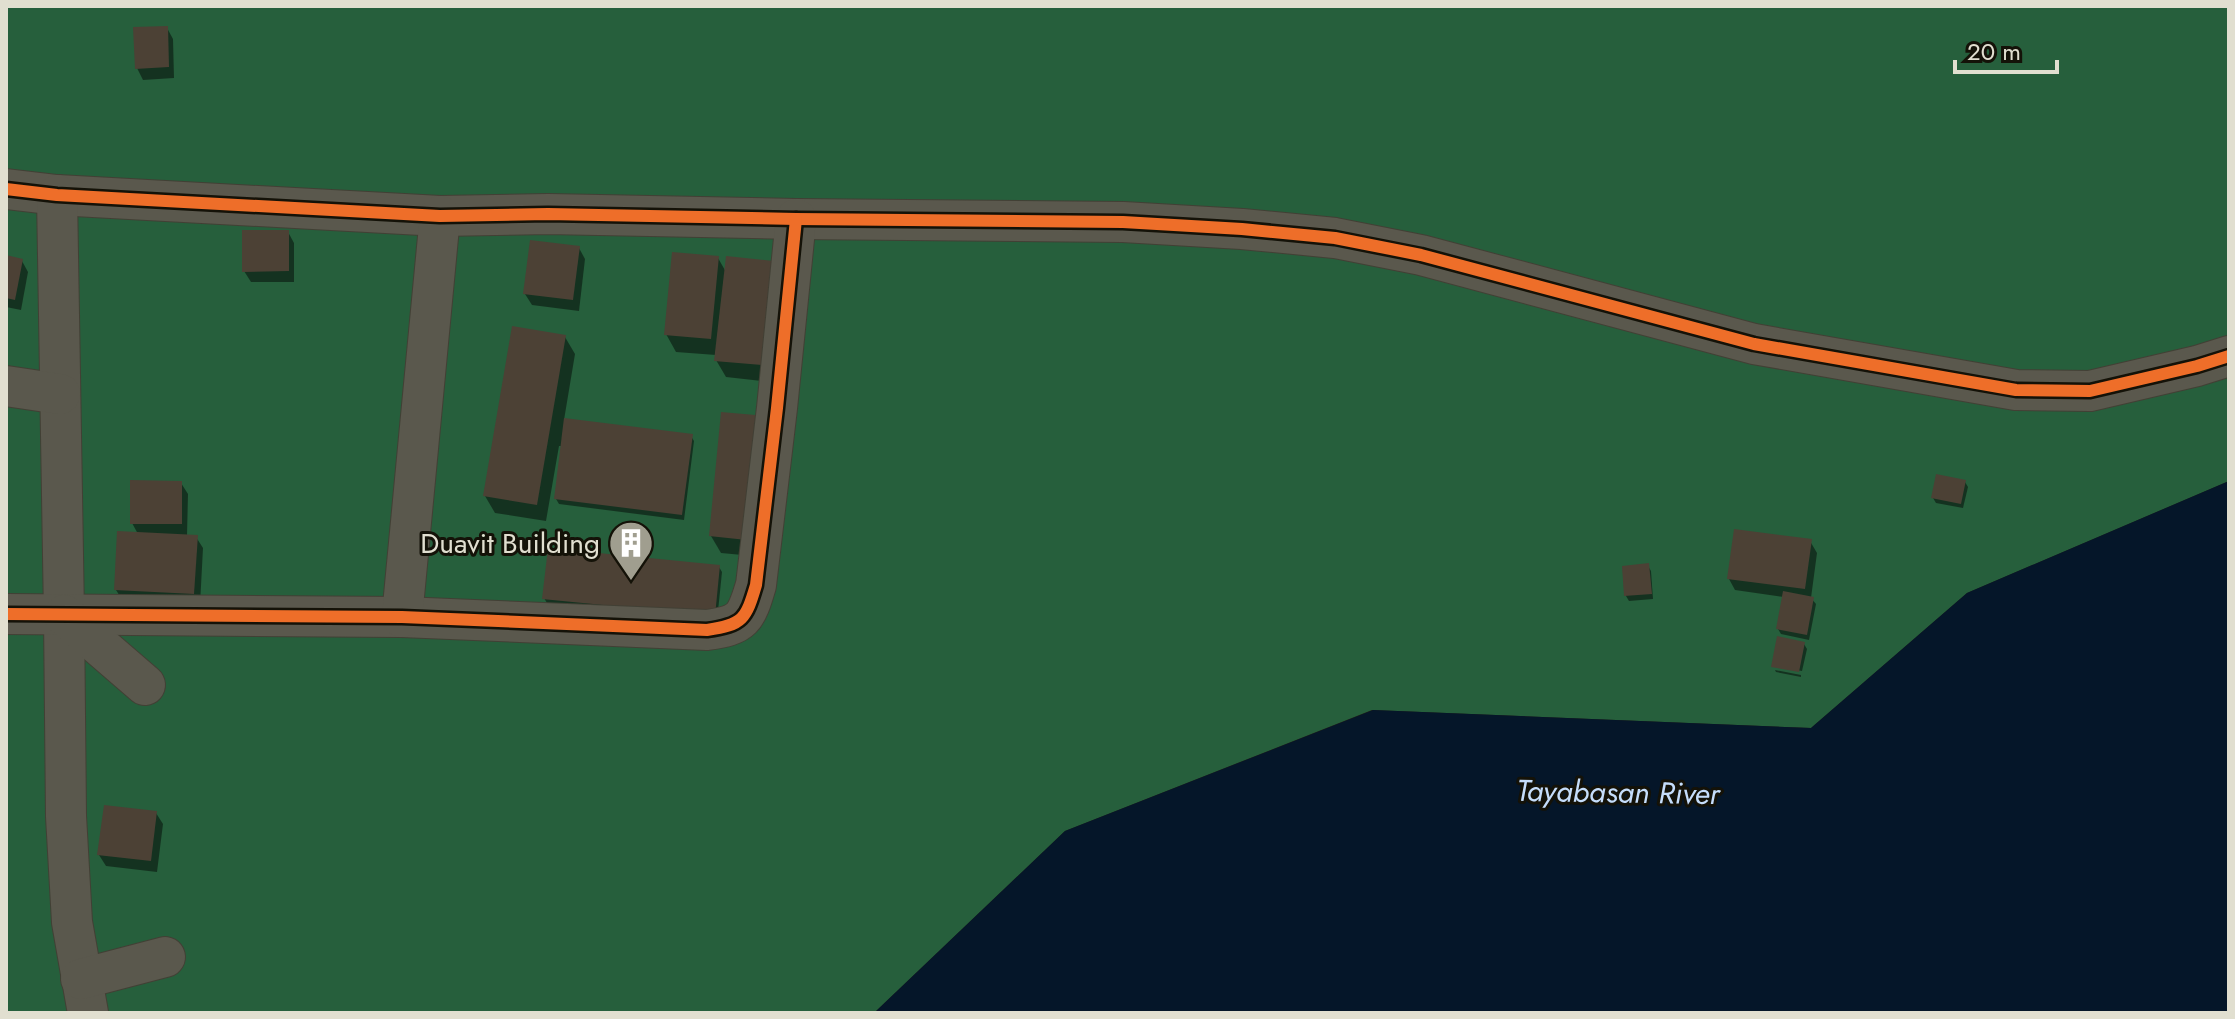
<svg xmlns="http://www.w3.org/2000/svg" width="2235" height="1019" viewBox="0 0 2235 1019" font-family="Jost,sans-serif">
<rect width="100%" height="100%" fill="#282517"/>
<path fill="#265f3c" d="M6 6H2229V481L1967 593 1811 728 1372 710 1065 831 874 1013H6Z"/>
<path fill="#051629" d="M2229 481V1013H874L1065 831 1373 710 1811 728 1967 593Z"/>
<g fill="#0007">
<path d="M167 28 173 39 174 78 143 80 137 68Z"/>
<path d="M288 232 294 243V282H251L244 271Z"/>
<path d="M579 248 585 259 579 311 532 305 525 294Z"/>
<path d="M6 257 22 261 28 272 21 310 6 307Z"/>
<path d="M718 258 726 272 771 382 726 377 716 360V355L676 352 666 334Z"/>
<path d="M565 337 575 354 564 420 691 436 694 441 684 520 559 504 556 499 563 446H559L546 521 495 513 485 496Z"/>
<path d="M767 418 765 557 721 553 711 536Z"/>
<path d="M1965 482 1968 487 1963 508 1936 503 1933 498Z"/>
<path d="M181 483 188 494 187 536 196 537 203 548 200 605 123 601 116 590 138 534 132 523Z"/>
<path d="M1810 541 1817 553 1811 598 1816 604 1809 640 1781 634 1778 629 1784 597 1735 590 1729 579Z"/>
<path d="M1648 566 1651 571 1653 599 1629 601 1626 596 1624 568Z"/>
<path d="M719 567 722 572 717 621 547 603 544 598Z"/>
<path d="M1779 639 1804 644 1807 649 1802 671 1774 666V668V667Z"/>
<path d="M1775 670 1801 675V677L1776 672Z"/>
<path d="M156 813 163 824 157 872 106 866 99 855Z"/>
</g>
<g fill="#4c4135">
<path d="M168 26 169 67 135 69 133 27Z"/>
<path d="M242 230H289V271L242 272Z"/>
<path d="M530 240 580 246 573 300 523 294Z"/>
<path d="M672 252 719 256 711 339 664 335Z"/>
<path d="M6 255 23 259 15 300 6 298Z"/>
<path d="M726 256 774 261 762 365 714 361Z"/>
<path d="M512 326 566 335 537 505 483 496Z"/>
<path d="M721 412 768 416 756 541 709 536Z"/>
<path d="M564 418 693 434 682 515 554 499Z"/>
<path d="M1936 474 1966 480 1961 504 1931 498Z"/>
<path d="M130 480 182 481V524H130Z"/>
<path d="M1734 529 1812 539 1805 589 1727 579Z"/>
<path d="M117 531 198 535 194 594 114 590Z"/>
<path d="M548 548 720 565 715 616 542 599Z"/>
<path d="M1649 563 1652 594 1624 596 1622 566Z"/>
<path d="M1783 591 1814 597 1807 635 1776 629Z"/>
<path d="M1777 636 1805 642 1799 672 1771 667Z"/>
<path d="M104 805 157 811 151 861 97 855Z"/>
</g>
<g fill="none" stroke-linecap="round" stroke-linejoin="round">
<g stroke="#424035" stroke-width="42">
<g id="minor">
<path d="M6 189 57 195 440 216 548 214 796 219 1123 222 1242 229 1335 238 1421 255 1754 344 2016 390 2090 391 2197 366 2229 356"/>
<path d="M57 195 64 615 66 816 72 922 88 1013"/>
<path d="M6 386 60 394"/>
<path d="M6 614 402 617 707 630C743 625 746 619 756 585L777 408 796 219"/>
<path d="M64 615 145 685"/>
<path d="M402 617 440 216"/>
<path d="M81 979 165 957"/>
</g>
</g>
<use href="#minor" stroke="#5a584d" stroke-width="40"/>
<g stroke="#141208" stroke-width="17">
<g id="cycleway">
<path d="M6 189 57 195 440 216 548 214 796 219 1123 222 1242 229 1335 238 1421 255 1754 344 2016 390 2090 391 2197 366 2229 356"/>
<path d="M6 614 402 617 707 630C743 625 746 619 756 585L777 408 796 219"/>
</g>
</g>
<use href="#cycleway" stroke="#ee6e29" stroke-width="12"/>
</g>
<defs>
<g id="building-pin" transform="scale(2.3)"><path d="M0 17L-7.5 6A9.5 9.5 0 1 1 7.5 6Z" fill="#a09e8f" stroke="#141208"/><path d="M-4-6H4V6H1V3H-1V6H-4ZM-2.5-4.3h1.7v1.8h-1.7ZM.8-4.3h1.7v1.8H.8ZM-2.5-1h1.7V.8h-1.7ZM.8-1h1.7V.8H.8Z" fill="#fff"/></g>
</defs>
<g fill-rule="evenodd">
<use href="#building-pin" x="631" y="543"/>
</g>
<g text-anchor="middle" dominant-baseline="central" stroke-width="6" stroke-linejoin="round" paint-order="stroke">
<g font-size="28" fill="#e1dfd0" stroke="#141208" text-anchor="end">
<text x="600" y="543">Duavit Building</text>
</g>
<g font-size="30" font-style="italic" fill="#c5ddfb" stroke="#141208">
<text transform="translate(1618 792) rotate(1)">Tayabasan River</text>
</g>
</g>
<rect width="2235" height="1019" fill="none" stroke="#e1dfd0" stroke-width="16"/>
<path d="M1955 60v12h102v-12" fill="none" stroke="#e1dfd0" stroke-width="4"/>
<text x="1967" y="60" font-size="24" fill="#e1dfd0" stroke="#141208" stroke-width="6" paint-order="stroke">20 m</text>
</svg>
